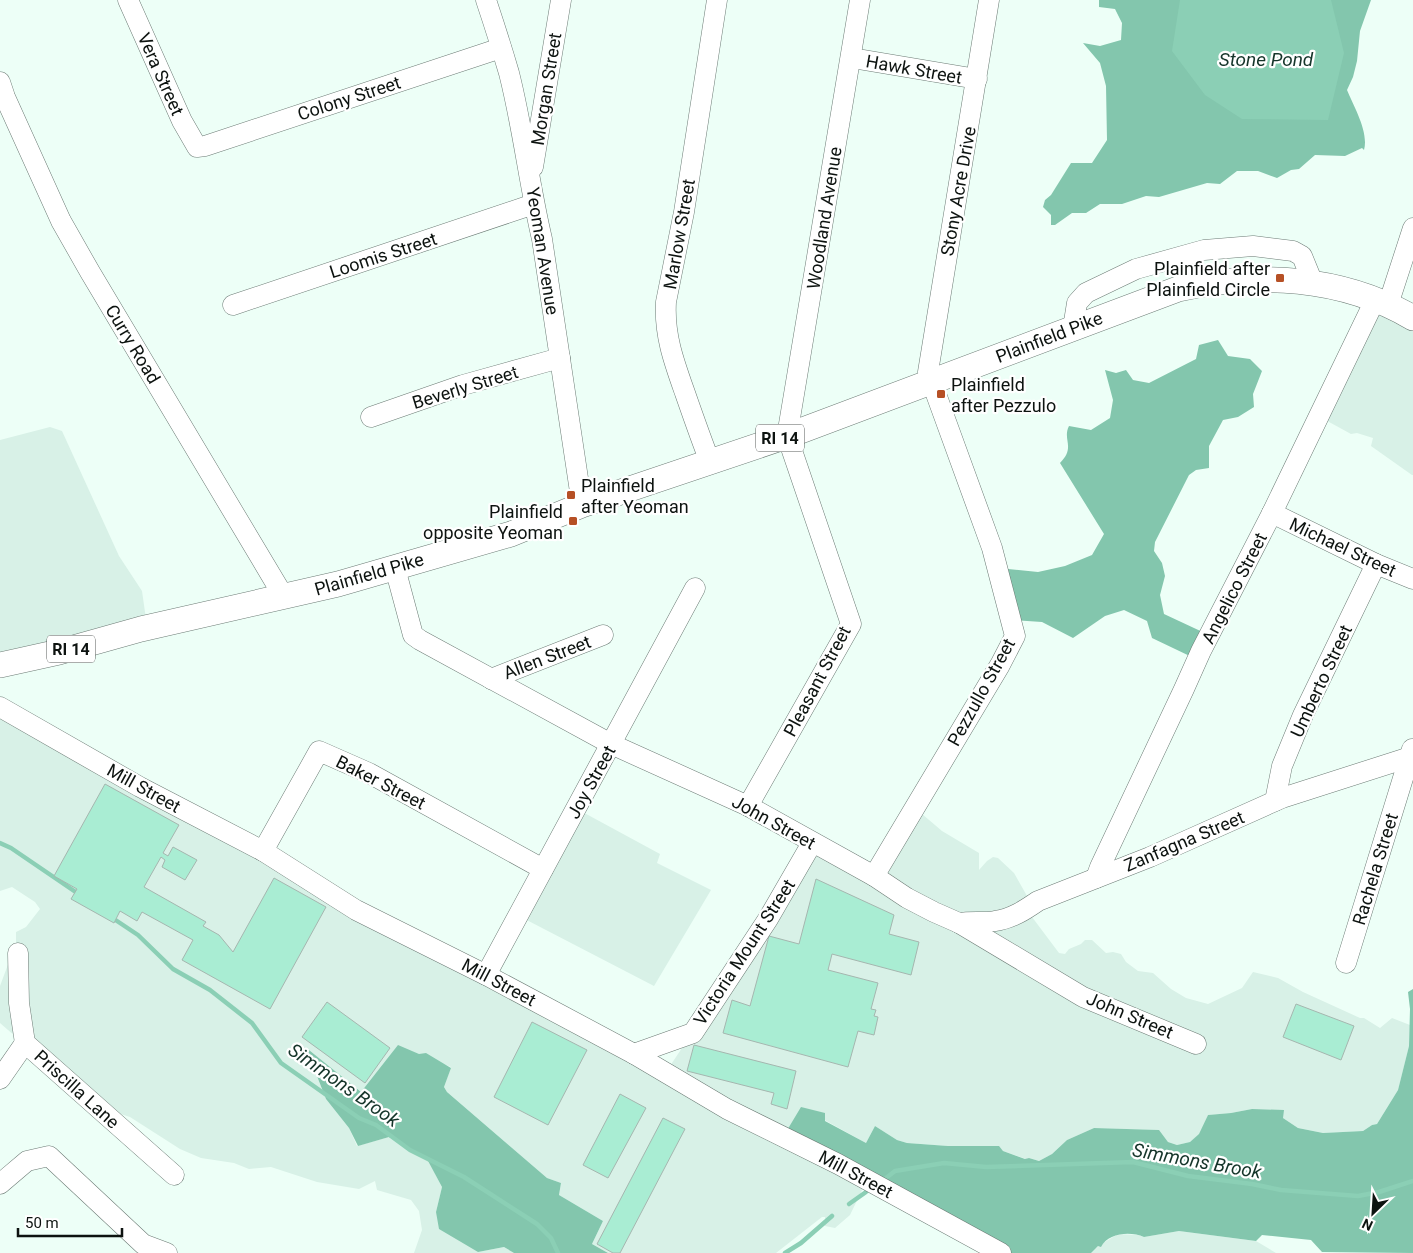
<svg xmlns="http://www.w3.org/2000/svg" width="1413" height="1253" viewBox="0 0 1413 1253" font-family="Roboto,sans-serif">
<rect width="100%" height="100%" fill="#edfff7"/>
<g fill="#d8f1e7">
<path d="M1373 303 1413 320V475H1412L1371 446 1373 438 1357 433 1351 434 1320 417Z"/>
<path d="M50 427 62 431 119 556 142 591 147 626 0 664V440Z"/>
<path d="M0 709 106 769 670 1066 768 919 809 848 866 873 915 808 942 831 979 853V870L987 861 993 857 998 858 1014 873 1031 903 1026 909 1059 953 1065 954 1069 949 1081 944 1085 940H1092L1106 953 1113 952 1121 954 1126 962 1138 971 1153 973 1171 989 1186 998 1208 1004 1242 988 1253 972 1278 978 1303 992 1360 1018H1364L1380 1028 1392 1018 1410 1025 1409 1046 1398 1090 1377 1124 1372 1125 1363 1131 1323 1133 1298 1128 1283 1118 1252 1109 1231 1113 1208 1115 1200 1134 1190 1142 1177 1145 1168 1142 1158 1130 1094 1128 1067 1140 1052 1154 1039 1161 1029 1158 1026 1159 1003 1151 998 1146H948L907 1143 897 1140 875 1126 866 1143 801 1107 866 1182 850 1215 835 1228 825 1226V1217H822L776 1253H608L592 1244 603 1221 559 1195 561 1183 547 1178 447 1092 444 1087 451 1067 398 1046 361 1092 309 1050 307 1052 326 1099 349 1128 357 1146 389 1137 427 1158 442 1187 436 1212 478 1252 504 1247 514 1253H414L422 1230 419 1211 411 1200 377 1190 375 1181 359 1189 317 1182 271 1167 249 1169 234 1163 201 1158 180 1149 130 1117 95 1106 0 1023V986L16 943V932L26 927 40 909 35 902 12 887 0 891Z"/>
<path d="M577 809 660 854 657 863 711 890 654 986 517 915Z"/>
<path d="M1179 1231 1256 1241 1276 1253H1091L1098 1246 1118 1234 1138 1235 1144 1237Z"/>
</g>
<g fill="#83c6ad">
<path d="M1099 0H1371L1360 31 1357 61 1353 77 1347 90C1354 107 1369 132 1364 150L1362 148 1345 156 1315 155 1299 169 1291 170 1277 178 1258 171H1237L1220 184 1207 183 1159 197 1146 196 1122 204H1100L1086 213H1072L1055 225H1051V215L1043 207 1045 200 1051 195 1071 163H1092L1107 140 1106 86 1100 63 1083 43 1100 46 1121 40 1122 23 1115 9 1099 7Z"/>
<path d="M1218 340 1228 356 1250 359 1262 371 1253 394 1254 407 1238 417 1223 420 1209 446V468L1196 470 1189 475 1155 542 1154 551 1162 563 1165 576 1160 595 1164 614 1209 635 1196 659 1152 638 1147 621 1124 610 1105 616 1073 638 1042 622 1012 620 998 568 1038 572 1065 566 1092 555 1104 534 1060 463C1076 447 1062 440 1069 426L1091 430 1110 418 1113 400 1105 370 1116 373 1126 370 1133 380 1149 383 1196 359 1199 345Z"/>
<path d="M1413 989V1253L1322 1252 1311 1240 1262 1235 1256 1241 1179 1231 1144 1237C1130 1231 1108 1233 1101 1247L1098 1246 1091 1253H1000L786 1132 801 1107 825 1113V1121L866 1143 875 1126 897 1140 907 1143 948 1146H999L1003 1151 1025 1159 1029 1158 1039 1161 1052 1154 1067 1140 1094 1128 1159 1130 1168 1142 1177 1145 1190 1142 1199 1134 1208 1115 1231 1113 1252 1109 1284 1110 1283 1118 1298 1128 1323 1133 1363 1131 1372 1125 1377 1124 1398 1090 1409 1046 1410 1009 1408 992Z"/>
<path d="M398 1045 419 1054 426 1053 451 1068 444 1087 447 1092 547 1178 561 1183 559 1195 603 1221 592 1244 608 1253H514L504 1247 478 1252 439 1229 436 1212 442 1187 427 1159 389 1137 358 1146 349 1128 326 1099 307 1051 309 1050 361 1092Z"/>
</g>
<path fill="#8bcfb5" d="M1180 0H1331L1344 53 1328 120 1242 119 1205 95 1172 51Z"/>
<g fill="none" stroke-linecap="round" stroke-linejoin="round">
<g stroke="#8bcfb5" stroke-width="4.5">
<path d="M0 843 11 848 80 895"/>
<path d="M111 917 138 935 173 969 210 990 252 1023 281 1063 359 1118 376 1125 410 1150 464 1177 537 1224 551 1238 558 1253"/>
<path d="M886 1178 895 1171 944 1163 986 1167 1133 1162 1188 1176 1252 1184 1281 1190 1358 1196 1379 1192 1413 1181"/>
<path d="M849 1204 866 1192"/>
<path d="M785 1253 801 1243 832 1216"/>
</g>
</g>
<g fill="#a9edd3" stroke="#a5b6af">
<path d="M105 784 179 825 163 853 168 856 173 847 197 860 185 880 162 867 165 860 161 857 144 887 206 922 203 926 219 935 233 952 274 878 326 907 270 1009 182 960 193 940 142 912 137 921 120 911 114 923 71 899 77 889 54 876Z"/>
<path d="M816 879 894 915 889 934 919 942 911 975 832 954 828 970 878 983 871 1009 876 1010 874 1016 878 1017 874 1035 858 1031 848 1067 723 1033 732 1000 750 1006 769 936 799 944Z"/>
<path d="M327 1002 390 1048 365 1083 302 1037Z"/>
<path d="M1296 1004 1354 1026 1341 1060 1283 1037Z"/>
<path d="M532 1022 587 1050 548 1125 494 1097Z"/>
<path d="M694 1045 796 1071 787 1109 771 1104 774 1093 687 1071Z"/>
<path d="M620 1094 646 1108 608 1178 583 1165Z"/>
<path d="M663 1118 685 1129 620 1253H613L597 1244Z"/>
</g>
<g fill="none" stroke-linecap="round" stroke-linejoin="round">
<g stroke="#6c7b75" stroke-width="21">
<g id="minor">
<path d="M128 0 182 121 197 147 205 146 501 48"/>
<path d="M486 0C494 24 502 49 509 73 523 128 529 184 542 239L582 505"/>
<path d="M852 58 977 79"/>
<path d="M0 82 5 97 61 221 90 272 284 597"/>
<path d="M533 167 561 0"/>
<path d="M233 305 534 204"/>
<path d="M1388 305 1413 228"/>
<path d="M1073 328 1077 303 1086 293 1136 269 1204 250 1253 246 1293 251 1302 256 1313 283"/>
<path d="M371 417 463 385 560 358"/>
<path d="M710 462C701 439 693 416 685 393 674 362 664 335 666 302L684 212 717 0"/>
<path d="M1272 513 1376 564 1413 579"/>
<path d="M395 568 413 635 420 640 611 744 748 806 874 876 907 898 934 912 959 923 1083 997 1196 1044"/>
<path d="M491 679 603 635"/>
<path d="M0 707 140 787 263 851 356 910 486 975 634 1054 727 1109 838 1164 1001 1253"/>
<path d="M1275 801 1282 766 1303 715 1376 564"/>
<path d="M748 806 851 624 787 436 860 0"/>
<path d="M263 851 319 751 369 773 543 869"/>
<path d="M874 876 1000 665 1015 636 992 548 928 372 989 0"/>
<path d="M1096 878 1100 867 1184 689 1201 651 1272 513 1375 300"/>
<path d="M959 923C971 921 983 923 995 921 1011 919 1025 910 1038 901L1150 857 1282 798 1410 757"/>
<path d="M18 953 19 1003 25 1043 174 1175"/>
<path d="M1346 963 1412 749"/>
<path d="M486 975 695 588"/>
<path d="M634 1054 693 1033 768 919 812 843"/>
<path d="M0 1079 25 1043"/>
<path d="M0 1184 27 1161 49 1156 143 1244 167 1253"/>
</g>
</g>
<g stroke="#6c7b75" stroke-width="26">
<path id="major" d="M0 665 59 652 141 629 338 584 511 534 582 505 787 436 1178 289C1257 272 1342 276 1413 318"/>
</g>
<use href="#minor" stroke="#fff" stroke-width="20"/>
<use href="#major" stroke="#fff" stroke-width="25"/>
</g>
<g fill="#b65025" stroke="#fff" stroke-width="2">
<rect x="1275" y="273" width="10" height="10" rx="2.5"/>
<rect x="936" y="389" width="10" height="10" rx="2.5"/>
<rect x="566" y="490" width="10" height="10" rx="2.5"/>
<rect x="568" y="516" width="10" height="10" rx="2.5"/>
</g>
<g text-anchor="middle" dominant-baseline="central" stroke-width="4.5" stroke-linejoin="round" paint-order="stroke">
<g fill="#fff" stroke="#565a58" stroke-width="1">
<rect x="756" y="424.5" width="48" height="27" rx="4"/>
<rect x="47" y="635.5" width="48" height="27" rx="4"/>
</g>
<g font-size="16" font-weight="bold" fill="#0d1310">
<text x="780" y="438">RI 14</text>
<text x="71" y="649">RI 14</text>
</g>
<g font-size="18" fill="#0d1310" stroke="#fff">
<text transform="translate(914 69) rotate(10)">Hawk Street</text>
<text transform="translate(161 74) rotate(66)">Vera Street</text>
<text transform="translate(546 89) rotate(-81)">Morgan Street</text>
<text transform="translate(349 98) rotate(-18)">Colony Street</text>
<text transform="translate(958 191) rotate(-80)">Stony Acre Drive</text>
<text transform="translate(824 218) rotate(-81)">Woodland Avenue</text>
<text transform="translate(679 234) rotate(-80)">Marlow Street</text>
<text transform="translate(543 251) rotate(81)">Yeoman Avenue</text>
<text transform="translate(383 255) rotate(-18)">Loomis Street</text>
<text transform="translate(1049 337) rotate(-21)">Plainfield Pike</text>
<text transform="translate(133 344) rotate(59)">Curry Road</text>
<text transform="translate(465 387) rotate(-17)">Beverly Street</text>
<text transform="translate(1343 547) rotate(25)">Michael Street</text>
<text transform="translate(369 574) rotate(-16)">Plainfield Pike</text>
<text transform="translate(1234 588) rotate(-63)">Angelico Street</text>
<text transform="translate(547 657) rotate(-21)">Allen Street</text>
<text transform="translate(817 681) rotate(-62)">Pleasant Street</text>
<text transform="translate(1321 681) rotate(-65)">Umberto Street</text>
<text transform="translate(981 692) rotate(-61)">Pezzullo Street</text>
<text transform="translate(381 782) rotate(27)">Baker Street</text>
<text transform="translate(591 782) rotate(-61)">Joy Street</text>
<text transform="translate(144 788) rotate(29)">Mill Street</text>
<text transform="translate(774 822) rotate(29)">John Street</text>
<text transform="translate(1184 841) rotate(-23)">Zanfagna Street</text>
<text transform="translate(1375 869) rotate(-73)">Rachela Street</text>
<text transform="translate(744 952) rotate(-57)">Victoria Mount Street</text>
<text transform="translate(499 982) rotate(28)">Mill Street</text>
<text transform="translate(1130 1015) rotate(23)">John Street</text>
<text transform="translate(77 1089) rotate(42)">Priscilla Lane</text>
<text transform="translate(856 1174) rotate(28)">Mill Street</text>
</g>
<g font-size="18" fill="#0d1310" stroke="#fff" text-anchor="end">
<text x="1270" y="268">Plainfield after<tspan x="1270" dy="21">Plainfield Circle</tspan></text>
<text x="951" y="384" text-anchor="start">Plainfield<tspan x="951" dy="21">after Pezzulo</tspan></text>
<text x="581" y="485" text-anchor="start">Plainfield<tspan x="581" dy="21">after Yeoman</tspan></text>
<text x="563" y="511">Plainfield<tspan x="563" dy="21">opposite Yeoman</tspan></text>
</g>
<g font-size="19" font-style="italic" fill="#15352a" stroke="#fff">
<text x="1266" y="59">Stone Pond</text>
<text transform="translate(344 1085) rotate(35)">Simmons Brook</text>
<text transform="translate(1197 1161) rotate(10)">Simmons Brook</text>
</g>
</g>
<g transform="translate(1373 1213) rotate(205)" stroke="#ffffff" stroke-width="4" paint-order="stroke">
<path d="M0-4L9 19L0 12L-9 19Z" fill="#0d1310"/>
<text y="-8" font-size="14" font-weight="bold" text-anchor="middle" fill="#0d1310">N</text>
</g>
<path d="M18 1228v8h104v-8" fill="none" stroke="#0d1310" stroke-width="2.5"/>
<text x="25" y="1228" font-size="15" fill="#0d1310" stroke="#ffffff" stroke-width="4" paint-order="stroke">50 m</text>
</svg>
